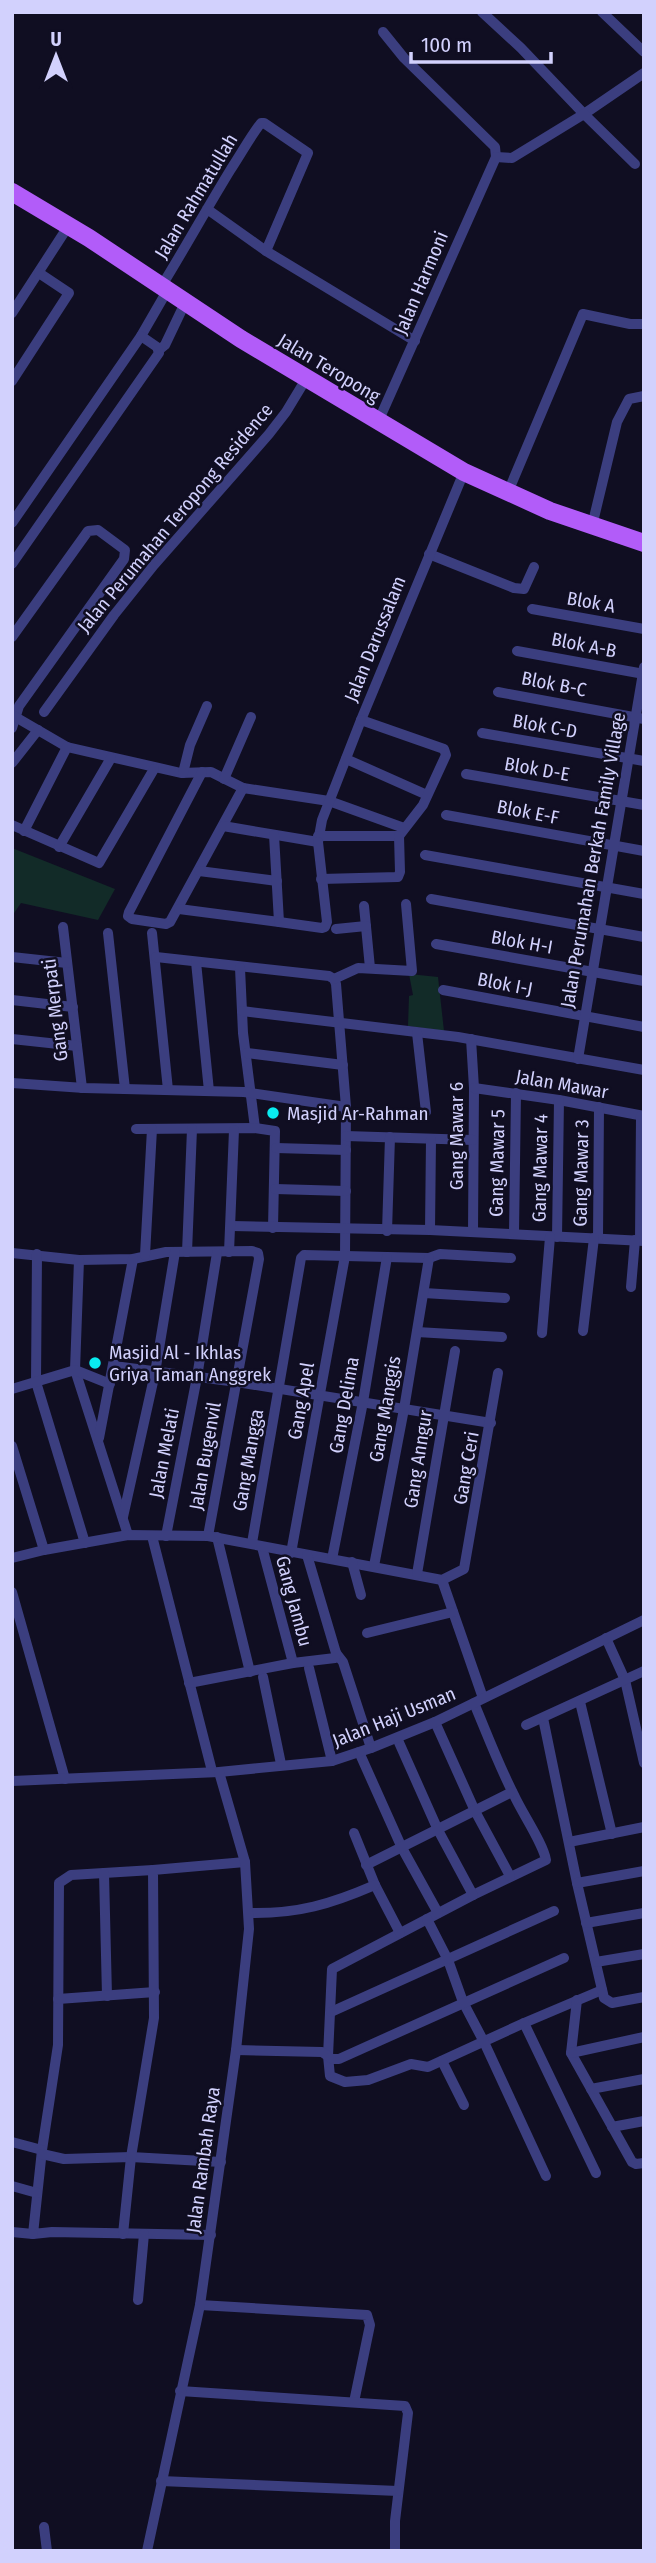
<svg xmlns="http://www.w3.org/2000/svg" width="656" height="2563" viewBox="0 0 656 2563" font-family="'Fira Sans Condensed',sans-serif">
<rect width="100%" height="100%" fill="#100e22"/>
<g fill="#122b28">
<path d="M12 848 115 889 98 920 21 903 12 916Z"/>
<path d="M409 974 438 977 444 1031 408 1026 409 996 413 995Z"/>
</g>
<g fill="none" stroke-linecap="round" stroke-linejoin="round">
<g stroke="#3b3e7f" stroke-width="10">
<path d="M482 12 521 48 584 114 644 73"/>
<path d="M602 12 644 52"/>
<path d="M383 32 404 58 495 147 496 157"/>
<path d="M496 157 512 158 584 114 635 164"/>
<path d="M266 251 415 341"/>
<path d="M161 287C185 248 207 208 231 169 241 154 250 137 261 123H264L308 153 266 251 207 209"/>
<path d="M12 313 69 225"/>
<path d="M159 350 165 345 185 303"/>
<path d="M12 381 69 293 39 273"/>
<path d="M378 422 496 157"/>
<path d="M508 492 583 314 630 324H644"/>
<path d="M12 523 141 336 167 291"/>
<path d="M592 526 617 422 629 399 644 396"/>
<path d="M429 554 514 588 524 589 534 567"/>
<path d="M12 564 159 353 157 347 141 336"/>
<path d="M532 609 644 629"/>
<path d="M12 637 88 531 98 530 125 550 124 559 19 706 12 728"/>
<path d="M517 651 644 674"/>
<path d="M498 692 644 719"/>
<path d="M44 712 114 615 154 565 269 434 286 412 306 379"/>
<path d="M12 715 67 747 181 773 211 772 243 788 329 801 404 828"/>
<path d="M482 733 644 761"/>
<path d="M346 759 427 795"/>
<path d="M12 763 38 730"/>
<path d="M202 772 129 912 128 916 132 919 166 924 170 922 243 788"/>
<path d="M183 773 190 745 207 706"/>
<path d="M466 774 644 805"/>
<path d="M224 779 251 717"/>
<path d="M446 815 644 851"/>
<path d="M12 825 99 863 154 769"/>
<path d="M223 826 318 842 322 820 361 720 464 472"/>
<path d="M24 831 67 747"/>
<path d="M318 836H399L423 805 446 755 444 749 361 720"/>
<path d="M59 847 111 758"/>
<path d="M425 855 644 894"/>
<path d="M199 871 277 881"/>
<path d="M321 879 398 877 400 872 399 836"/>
<path d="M431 899 644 937"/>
<path d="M364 906 370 968"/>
<path d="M179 909 279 922 274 835"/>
<path d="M279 922 322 928 325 927 327 922 318 842"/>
<path d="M63 927 82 1088"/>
<path d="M336 929 366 926"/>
<path d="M108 933 125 1089"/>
<path d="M152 933 168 1090"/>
<path d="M436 944 644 981"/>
<path d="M12 957 67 963"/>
<path d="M156 957 329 976 334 979 336 984 346 1107 345 1256 291 1553"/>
<path d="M196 962 209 1091"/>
<path d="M240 968 243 1033 255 1128"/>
<path d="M334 979 358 968 412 971 406 904"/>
<path d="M443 990 644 1027"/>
<path d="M12 1000 73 1007"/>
<path d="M242 1011 458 1037 644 1070"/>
<path d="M417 1033 426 1112"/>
<path d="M12 1039 77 1046"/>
<path d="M471 1039 474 1088 473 1232"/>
<path d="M247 1053 343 1065"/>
<path d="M578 1059 644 667"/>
<path d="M12 1083 84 1088 244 1092 346 1107"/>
<path d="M474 1088 559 1100 644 1116"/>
<path d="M136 1129 255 1128 275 1131 273 1228"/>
<path d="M346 1136 473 1140"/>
<path d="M276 1148 346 1150"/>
<path d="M275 1189 346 1191"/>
<path d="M232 1226 430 1230 644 1241"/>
<path d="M430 1230 431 1139"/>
<path d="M387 1231 390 1137"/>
<path d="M514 1233 516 1093"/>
<path d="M557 1237 559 1100"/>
<path d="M598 1238 599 1107"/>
<path d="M640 1240 641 1116"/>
<path d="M187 1252 192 1129"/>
<path d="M229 1252 234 1130"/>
<path d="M12 1253 79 1260 133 1259 166 1252 252 1251 258 1253 259 1259 208 1536"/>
<path d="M37 1254 36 1382 85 1543"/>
<path d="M145 1255 152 1129"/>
<path d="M79 1260 75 1370 128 1535"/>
<path d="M631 1287 635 1240"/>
<path d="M424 1293 505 1298"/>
<path d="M583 1331 594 1238"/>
<path d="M417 1332 502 1337"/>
<path d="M542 1333 550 1237"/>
<path d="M114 1366 237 1382 491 1423"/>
<path d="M12 1389 75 1370 110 1384"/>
<path d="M99 1438 133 1259"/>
<path d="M12 1446 44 1550"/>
<path d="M123 1517 155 1373 175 1252"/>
<path d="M152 1536 212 1771"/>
<path d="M166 1536 197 1377 217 1253"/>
<path d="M217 1537 250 1672"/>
<path d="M252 1543 301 1258 304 1255 429 1258 440 1254 511 1258"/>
<path d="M262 1547 293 1663"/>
<path d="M12 1558 44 1550 128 1535 208 1536 442 1580 464 1569 498 1373"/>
<path d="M332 1559 363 1402 387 1257"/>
<path d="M352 1562 361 1595"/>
<path d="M374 1566 404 1409 429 1258"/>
<path d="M417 1574 455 1351"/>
<path d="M442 1580 483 1698"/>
<path d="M12 1592 65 1779"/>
<path d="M367 1633 453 1612"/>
<path d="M606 1638 625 1680 644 1763"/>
<path d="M336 1653 343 1662 371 1748"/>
<path d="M309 1668 332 1761"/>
<path d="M263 1677 281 1764"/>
<path d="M189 1683 293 1663 335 1658 336 1653 307 1555"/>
<path d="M580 1702 612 1834"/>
<path d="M474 1703C487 1734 499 1766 514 1795 522 1813 543 1843 546 1860L473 1895 332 1969 328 2056 330 2076 345 2082 368 2080 411 2064 428 2067 524 2023 602 1990"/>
<path d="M543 1718 577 1883 604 1998 612 2003 644 1997"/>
<path d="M435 1722 475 1811 510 1876"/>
<path d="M526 1725 644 1671"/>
<path d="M397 1738 438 1830 473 1895"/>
<path d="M359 1752 402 1848 438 1913"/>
<path d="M12 1781 219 1772 332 1761 371 1748 435 1722 644 1620"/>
<path d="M354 1833 375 1885 400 1933"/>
<path d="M569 1842 644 1827"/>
<path d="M366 1865 512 1792"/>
<path d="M153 1870 71 1875 59 1883 58 2045 42 2150 33 2234 52 2232 211 2235"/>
<path d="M104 1873 107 1996"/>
<path d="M577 1883 644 1871"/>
<path d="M249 1913C298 1914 331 1904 375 1885"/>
<path d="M427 1919 448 1960 463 2002 484 2042 546 2176"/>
<path d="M586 1923 644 1913"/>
<path d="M596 1962 644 1954"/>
<path d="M58 1999 155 1992"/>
<path d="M577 2000 571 2053 632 2162 636 2164 644 2163"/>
<path d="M331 2012 554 1911"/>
<path d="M524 2023 596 2173"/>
<path d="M236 2050 322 2052 332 2059H339L564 1958"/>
<path d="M571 2053 644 2037"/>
<path d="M442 2061 464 2105"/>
<path d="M591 2089 644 2079"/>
<path d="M612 2127 644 2121"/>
<path d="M12 2142 42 2150"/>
<path d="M42 2154 64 2159 131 2157 221 2162"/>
<path d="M12 2186 37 2193"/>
<path d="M12 2232 33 2234"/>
<path d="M123 2234 131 2157 154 2018 153 1870 245 1862"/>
<path d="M138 2300 144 2234"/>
<path d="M200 2305 367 2315 370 2325 354 2402"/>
<path d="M180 2391 405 2406 408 2413 395 2521V2551"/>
<path d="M161 2481 398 2491"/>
<path d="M44 2527 47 2551"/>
<path d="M147 2551 200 2305 236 2050 249 1929 245 1862 219 1772"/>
</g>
<path stroke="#b25cf9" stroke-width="18" d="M12 192 89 238 241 339 464 472 550 511 644 543"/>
</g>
<g fill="#09ecf1" stroke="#100e22" stroke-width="2.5">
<circle cx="273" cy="1113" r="7"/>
<circle cx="95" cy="1363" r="7"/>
</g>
<g text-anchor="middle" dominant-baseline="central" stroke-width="5" stroke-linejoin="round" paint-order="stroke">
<g font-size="19" fill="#d2d1fd" stroke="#100e22">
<text transform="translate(196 196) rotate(-59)">Jalan Rahmatullah</text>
<text transform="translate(421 283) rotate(-67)">Jalan Harmoni</text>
<text transform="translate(329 368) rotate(31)">Jalan Teropong</text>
<text transform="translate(175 518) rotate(-50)">Jalan Perumahan Teropong Residence</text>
<text transform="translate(591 602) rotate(10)">Blok A</text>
<text transform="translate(375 639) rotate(-68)">Jalan Darussalam</text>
<text transform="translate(584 645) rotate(11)">Blok A-B</text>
<text transform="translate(554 684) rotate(11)">Blok B-C</text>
<text transform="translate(545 726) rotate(10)">Blok C-D</text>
<text transform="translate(537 769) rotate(10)">Blok D-E</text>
<text transform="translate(528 812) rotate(11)">Blok E-F</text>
<text transform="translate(593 860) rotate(-80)">Jalan Perumahan Berkah Family Village</text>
<text transform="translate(522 942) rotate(10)">Blok H-I</text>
<text transform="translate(505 984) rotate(11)">Blok I-J</text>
<text transform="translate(55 1010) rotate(-97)">Gang Merpati</text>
<text transform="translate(562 1084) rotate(10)">Jalan Mawar</text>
<text transform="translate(456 1136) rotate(-90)">Gang Mawar 6</text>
<text transform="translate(497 1163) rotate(-89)">Gang Mawar 5</text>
<text transform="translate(540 1168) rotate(-89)">Gang Mawar 4</text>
<text transform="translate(581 1173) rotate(-89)">Gang Mawar 3</text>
<text transform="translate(301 1401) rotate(-80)">Gang Apel</text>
<text transform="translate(344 1405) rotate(-80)">Gang Delima</text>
<text transform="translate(385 1409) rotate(-80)">Gang Manggis</text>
<text transform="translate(164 1453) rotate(-79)">Jalan Melati</text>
<text transform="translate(205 1456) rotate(-80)">Jalan Bugenvil</text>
<text transform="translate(418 1459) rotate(-81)">Gang Anngur</text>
<text transform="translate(248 1460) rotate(-80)">Gang Mangga</text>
<text transform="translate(466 1468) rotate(-80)">Gang Ceri</text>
<text transform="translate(294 1601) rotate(75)">Gang Jambu</text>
<text transform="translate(394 1717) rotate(-22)">Jalan Haji Usman</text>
<text transform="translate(203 2160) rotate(-82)">Jalan Rambah Raya</text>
</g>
<g font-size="19" fill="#d2d1fd" stroke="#100e22" text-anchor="start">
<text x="287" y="1113">Masjid Ar-Rahman</text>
<text x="109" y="1352">Masjid Al - Ikhlas<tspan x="109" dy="22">Griya Taman Anggrek</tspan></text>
</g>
</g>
<rect width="656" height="2563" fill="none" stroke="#d2d1fd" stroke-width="28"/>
<g transform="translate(56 56)" stroke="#100e22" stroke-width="5" paint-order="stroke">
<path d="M0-5L12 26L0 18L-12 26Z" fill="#d2d1fd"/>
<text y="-10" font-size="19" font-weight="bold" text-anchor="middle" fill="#d2d1fd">U</text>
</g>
<path d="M411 52v10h140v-10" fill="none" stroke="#d2d1fd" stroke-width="3.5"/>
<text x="421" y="52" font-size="21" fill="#d2d1fd" stroke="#100e22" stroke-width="5" paint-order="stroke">100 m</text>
</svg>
